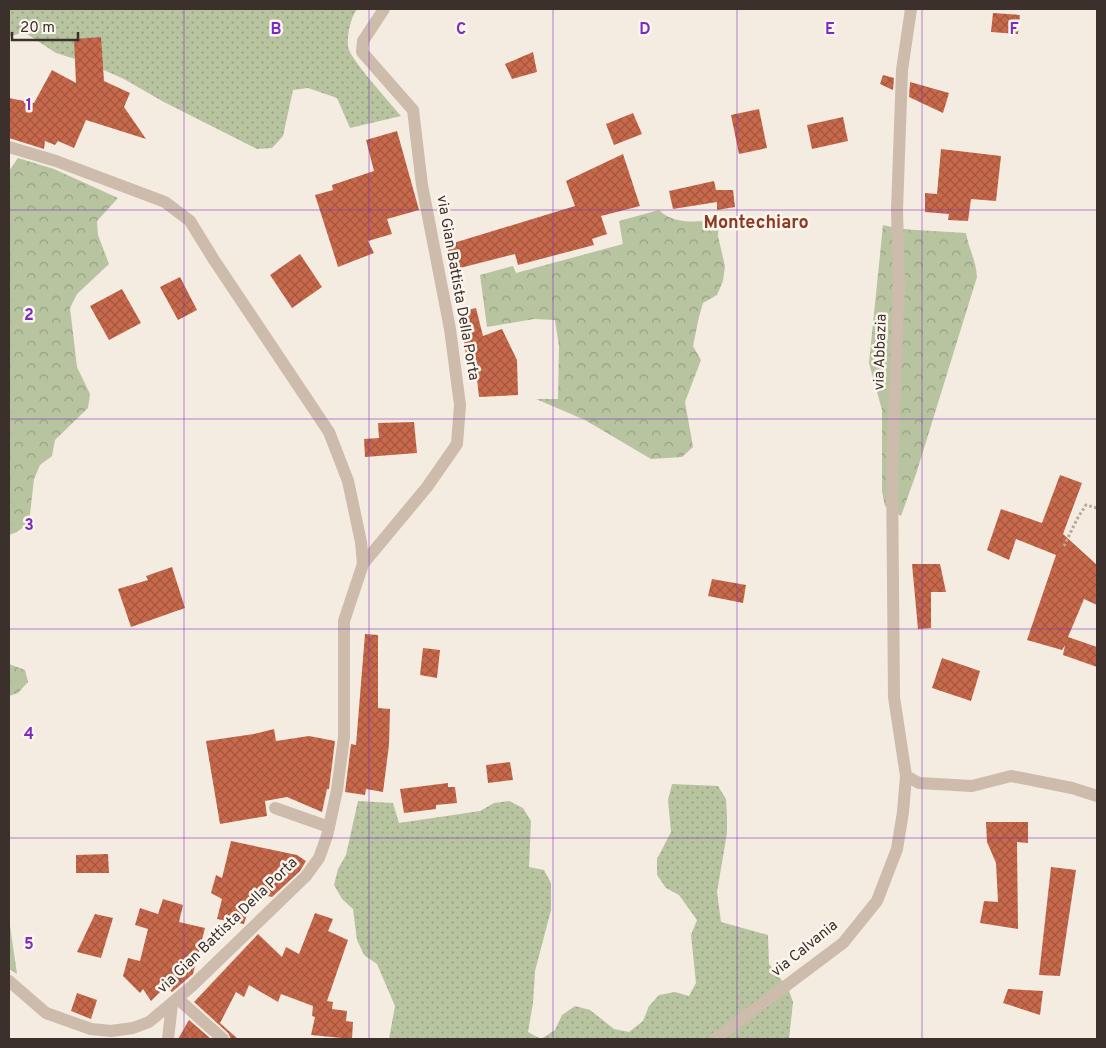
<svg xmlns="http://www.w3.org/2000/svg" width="1106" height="1048" viewBox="0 0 1106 1048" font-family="Overpass,sans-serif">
<defs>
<pattern id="grass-dots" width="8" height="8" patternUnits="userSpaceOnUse" patternTransform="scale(1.25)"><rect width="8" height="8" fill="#b8c4a0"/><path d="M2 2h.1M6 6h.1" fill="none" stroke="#97a083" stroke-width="1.8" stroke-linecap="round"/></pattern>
<pattern id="forest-crowns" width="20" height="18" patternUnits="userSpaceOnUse" patternTransform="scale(1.25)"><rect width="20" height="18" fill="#b8c4a0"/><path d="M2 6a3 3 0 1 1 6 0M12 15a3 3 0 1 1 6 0" fill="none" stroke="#97a083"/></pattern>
<pattern id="building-cross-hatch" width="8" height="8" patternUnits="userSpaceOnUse" patternTransform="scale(1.25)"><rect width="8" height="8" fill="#c8694b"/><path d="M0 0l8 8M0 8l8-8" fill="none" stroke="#a4573f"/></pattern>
</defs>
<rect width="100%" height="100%" fill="#f4ebe1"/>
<g fill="url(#grass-dots)">
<path d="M9 9H357C350 19 347 35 348 47 350 59 391 104 401 116L350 128 337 98 308 88 293 90 283 136 272 148 257 149 162 101 124 79 88 63 56 53 24 32 9 37Z"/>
<path d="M672 784 718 786 726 799 727 816V833L717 892 721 922 768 935 769 964 788 988 793 1002 789 1039H389L395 1006 377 964 364 955 357 940 353 909 342 899 334 885 338 869 346 855 358 801 393 803 399 823 480 811 494 803 509 801 523 808 531 821 529 867 544 870 551 883V910L535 971 533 1003 528 1032 541 1039 555 1030 562 1015 575 1006 590 1010 614 1029 629 1032 643 1021 649 1006 659 995 675 992 689 996 696 983 691 935 697 920 679 895 666 888 657 875V859L671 832 668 800Z"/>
</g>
<g fill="url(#forest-crowns)">
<path d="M18 158 54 169 118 198 97 221 98 235 109 264 77 294 70 308 77 367 90 394 88 408 55 440 52 456 40 465 34 479 29 523 17 532 9 535V171Z"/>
<path d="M659 210C675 226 699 221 719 220L718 236 725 266 723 281 717 295 703 303 699 317 693 346 701 360 685 402 693 447 682 457 651 459 585 420 536 399H558L559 346 555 320 534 319 487 327 480 275 513 266 516 273 623 244 619 221Z"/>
<path d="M883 225 900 229 966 233C969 250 976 260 977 277L916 474 901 516 885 506 882 491V410L869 363Z"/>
<path d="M9 664 25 670 28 682 18 693 9 696Z"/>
<path d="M9 919 17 974 9 969Z"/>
</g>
<g fill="url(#building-cross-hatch)">
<path d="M993 13 1020 15 1018 34 991 32Z"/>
<path d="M101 37 104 81 130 93 124 107 146 139 86 120 74 148 58 141 55 145 45 141 44 149 9 138V98L34 103 52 70 76 83 74 39Z"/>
<path d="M533 52 537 72 512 79 505 64Z"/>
<path d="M883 75 894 78 893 90 880 84Z"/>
<path d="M910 82 949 93 943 113 909 97Z"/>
<path d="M759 109 767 148 739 154 731 115Z"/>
<path d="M633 113 642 134 614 145 606 124Z"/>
<path d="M843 117 848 141 812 149 807 125Z"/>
<path d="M397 131 419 210 387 219 392 234 368 241 374 253 338 267 315 195 333 190 332 185 374 171 366 140Z"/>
<path d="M941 149 1001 156 996 201 971 199 968 221 948 220 949 214 925 212V193L937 194Z"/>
<path d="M623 154 640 206 601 216 607 234 592 239 594 245 518 265 515 254 452 270 447 245 575 206 566 181Z"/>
<path d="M714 181 716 190H733L735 207 717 210V202L673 209 669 191Z"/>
<path d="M300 254 322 287 292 308 270 275Z"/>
<path d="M180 277 197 310 178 320 160 287Z"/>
<path d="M122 289 141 323 109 340 90 306Z"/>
<path d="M476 308 483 336 502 329 517 360 518 395 479 397 475 361H467L459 312Z"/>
<path d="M414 422 417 453 365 457 364 439 379 438 378 423Z"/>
<path d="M1060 475 1082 483 1063 534 1097 565V605L1084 599 1068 637 1097 647V667L1063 655 1065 645 1062 650 1027 640 1056 555 1016 539 1009 560 987 550 1001 509 1042 523Z"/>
<path d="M912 564H940L946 592H931V628L918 629Z"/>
<path d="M172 567 185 608 131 627 118 589 148 580 146 576Z"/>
<path d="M712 579 746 585 743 603 708 596Z"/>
<path d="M365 634 378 635V708L390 709 389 745 383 792 366 789 365 795 345 792 351 744 356 745Z"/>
<path d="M423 648 440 650 437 678 420 675Z"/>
<path d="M942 658 980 671 971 701 932 688Z"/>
<path d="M274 729 276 741 309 736 335 741 329 789H327L322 812 287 797 265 801 267 816 220 824 206 741 254 734Z"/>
<path d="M510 762 513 780 488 783 486 765Z"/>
<path d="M448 783V787H455L457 803 436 805V809L404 813 400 789Z"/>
<path d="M986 822H1028V843L1017 842 1018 929 980 923 984 901 998 902 996 863 987 842Z"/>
<path d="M231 841 297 855 306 861 300 871 272 897 254 893 244 924 217 919 222 899 211 893 216 875 222 878Z"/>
<path d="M108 854 109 873H76V855Z"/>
<path d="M1051 867 1076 870 1060 976 1039 975Z"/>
<path d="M163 899 183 905 179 922 205 928 193 974 172 992 166 986 151 1001 143 989 140 993 123 976 128 958 140 961 148 929 135 925 140 908 158 914Z"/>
<path d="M315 913 333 919 328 931 348 940 327 1001 333 1002 332 1009 347 1011 346 1021 353 1022 352 1039 311 1035 315 1017 312 1016 313 1006 281 994 278 1002 249 985 244 997 236 992 220 1023 238 1039H231L228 1033 194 1002 258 934 282 957 286 947 299 954Z"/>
<path d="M95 914 113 918 101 958 77 952Z"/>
<path d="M1008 989 1043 991 1040 1015 1003 1003Z"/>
<path d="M77 993 97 1000 91 1019 71 1011Z"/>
<path d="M189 1020 211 1039H178Z"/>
</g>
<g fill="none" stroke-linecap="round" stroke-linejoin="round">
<path stroke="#b9a596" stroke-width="3" stroke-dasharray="2.5 2.5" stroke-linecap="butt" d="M1064 546 1077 519 1086 505 1097 508"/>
<g stroke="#cdbbac" stroke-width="12">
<path d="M911 9 902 70 897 210 899 283 892 471 894 697 906 776 919 783 972 786 1011 776 1072 788 1097 796"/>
<path d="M9 147 56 161 165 202 190 221 214 260 329 432 348 481 361 542 363 564"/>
<path d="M275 808 329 827"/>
<path d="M9 981 46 1013 91 1029 111 1031 133 1028 149 1022 192 986 306 876 319 858 327 836 337 790 344 737V621L363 564 427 487 457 444 460 405 450 329 422 185 413 110 362 52 363 41 384 9"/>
<path d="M178 999 223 1039"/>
<path d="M168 1039 172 1004"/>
<path d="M715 1039 843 943 877 901 897 849 903 812 906 776"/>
</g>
</g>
<path fill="none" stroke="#7b2cbf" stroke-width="1" stroke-opacity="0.55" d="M184 9V1039M369 9V1039M553 9V1039M737 9V1039M922 9V1039M9 210H1097M9 419H1097M9 629H1097M9 838H1097"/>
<g text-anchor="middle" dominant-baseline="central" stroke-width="5" stroke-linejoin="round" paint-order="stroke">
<g font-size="15" fill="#3b302b" stroke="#fbf5ee">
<text transform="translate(457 288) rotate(80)">via Gian Battista Della Porta</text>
<text transform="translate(881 352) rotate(-88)">via Abbazia</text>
<text transform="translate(228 926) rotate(-44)">via Gian Battista Della Porta</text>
<text transform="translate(805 949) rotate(-39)">via Calvania</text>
</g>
<g font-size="18" font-weight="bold" fill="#8c3b22" stroke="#fbf5ee">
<text x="756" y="223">Montechiaro</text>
</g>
</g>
<g font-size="16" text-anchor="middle" font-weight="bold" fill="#7b2cbf" stroke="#fbf5ee" stroke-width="5" stroke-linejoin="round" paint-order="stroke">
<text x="276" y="34">B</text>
<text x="461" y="34">C</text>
<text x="645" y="34">D</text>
<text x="830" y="34">E</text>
<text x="1014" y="34">F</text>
<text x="29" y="110">1</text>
<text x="29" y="320">2</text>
<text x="29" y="530">3</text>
<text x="29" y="739">4</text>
<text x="29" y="949">5</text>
</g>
<rect width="1106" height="1048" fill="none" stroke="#3b302b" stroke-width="20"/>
<path d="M12 32v8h66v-8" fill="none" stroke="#3b302b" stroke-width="2.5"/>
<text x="20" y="32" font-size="15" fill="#3b302b" stroke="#fbf5ee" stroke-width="4" paint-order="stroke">20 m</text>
</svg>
